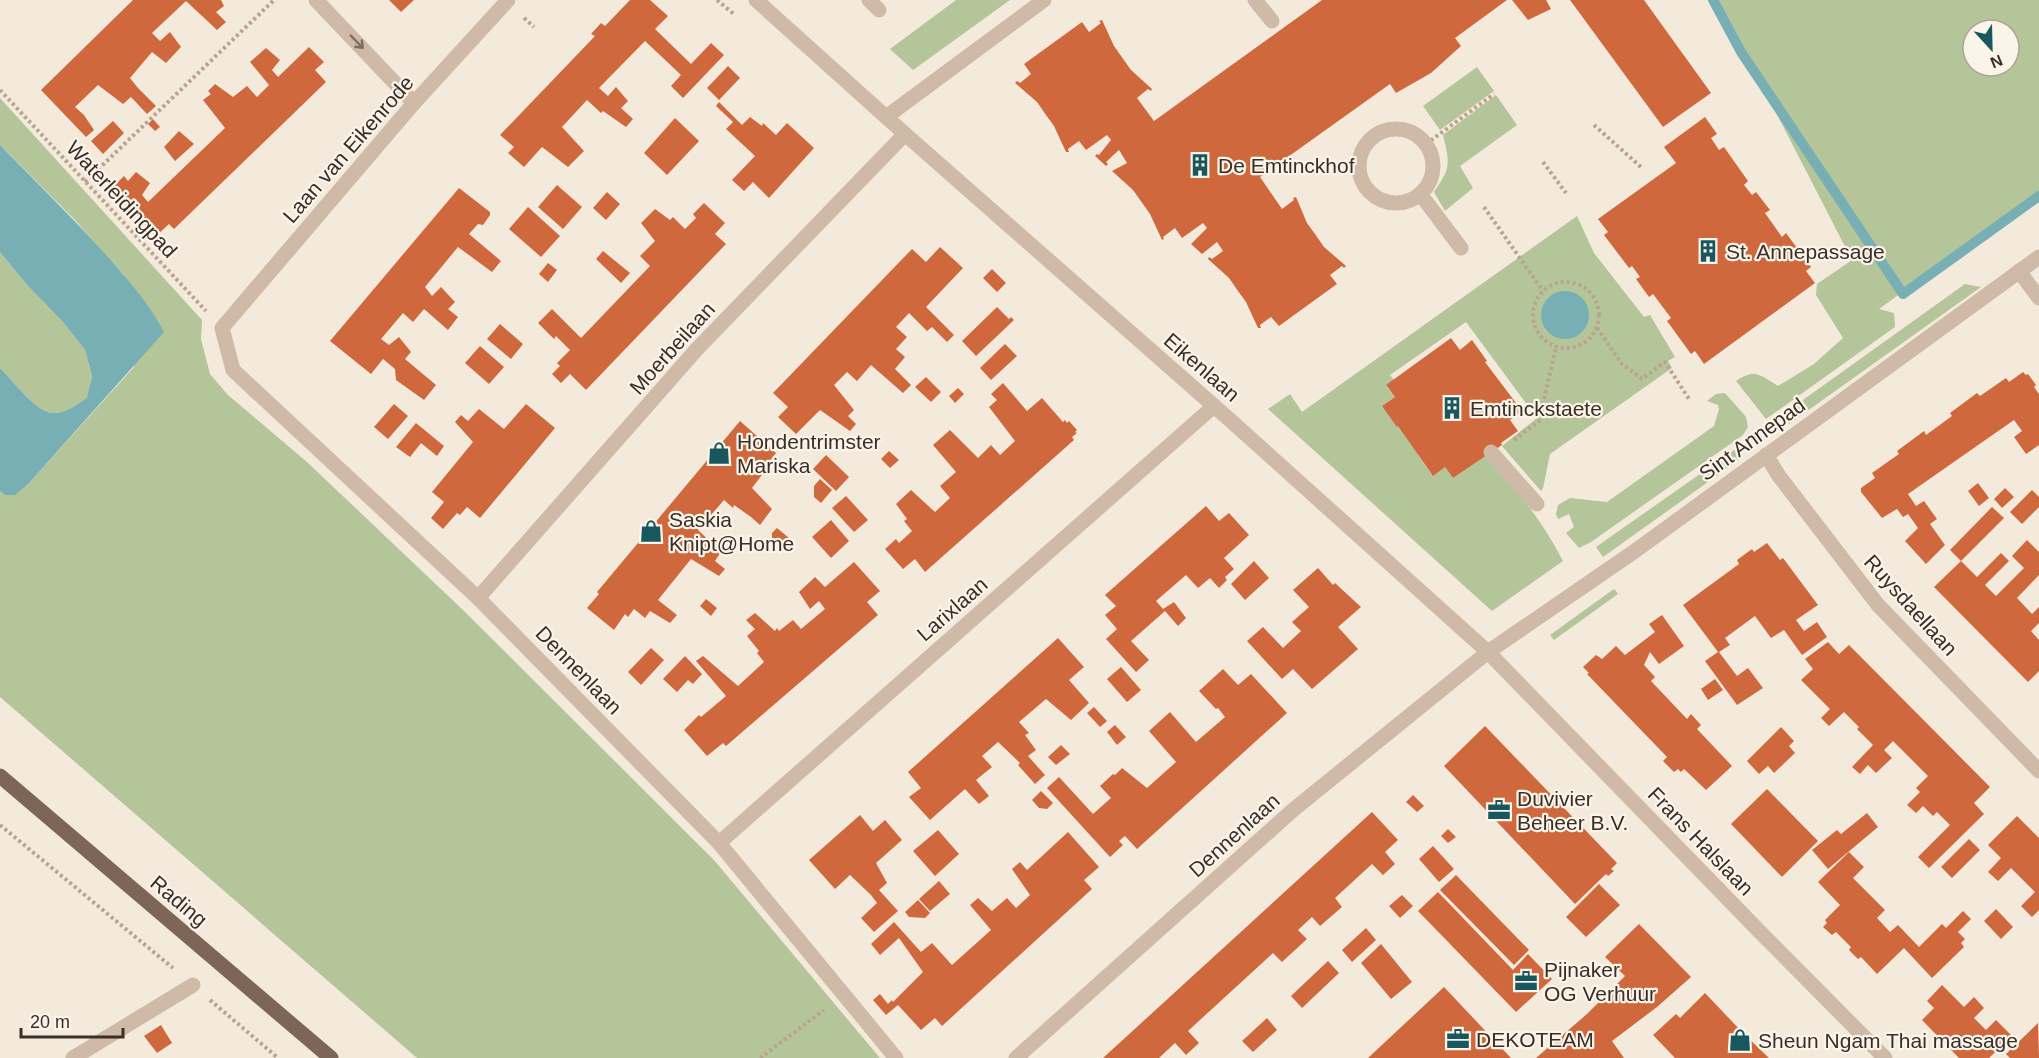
<svg xmlns="http://www.w3.org/2000/svg" width="2039" height="1058" viewBox="0 0 2039 1058" font-family="Helvetica,sans-serif">
<rect width="100%" height="100%" fill="#f4eadc"/>
<g fill="#b4c59a" fill-rule="evenodd">
<path d="M956 0H1010L913 70 890 49Z"/>
<path d="M1718 0H2039V194L1879 309 1894 313 1895 327 1766 419 1736 381C1755 368 1760 375 1778 386L1814 364 1843 338 1816 295 1817 284 1852 260ZM1973 30H2009V66H1973Z"/>
<path d="M1477 67 1494 91 1440 130 1423 106Z"/>
<path d="M1496 95 1517 125 1460 166 1473 188 1445 211 1434 192C1451 168 1450 164 1443 135Z"/>
<path d="M0 98 202 320 201 339 210 374 228 395 307 462 463 610 714 860 880 1058H417L0 697V491L5 495 30 482 134 367 124 275 74 219 0 145Z"/>
<path d="M1577 216 1594 253 1644 317 1650 315 1675 357 1668 361 1672 368 1550 454 1543 488 1541 491 1502 446 1537 418 1466 322 1390 375 1394 380 1386 386 1395 397 1382 406 1421 453 1418 455 1432 475 1445 467 1453 478 1487 455C1516 488 1543 522 1563 561L1492 611 1268 409 1290 394 1302 412Z"/>
<path d="M0 252 28 286 63 322 85 350 92 378 88 398C78 404 66 414 53 413 37 413 12 380 0 368Z"/>
<path d="M1965 284 1981 287 1789 424 1782 415Z"/>
<path d="M1725 393 1746 417 1748 427 1743 435 1591 542 1579 548 1566 533 1574 527 1569 514 1558 519 1556 514 1558 505 1570 498 1607 502 1714 426 1719 409 1718 405 1707 401 1716 394Z"/>
<path d="M1737 448 1743 457 1603 557 1596 547Z"/>
<path d="M1614 589 1618 594 1554 640 1550 635Z"/>
</g>
<g fill="#78afb4">
<path d="M0 145C37 183 74 219 109 258 129 281 150 305 164 332L30 482 15 495H5L0 491V368C12 380 37 413 53 413 65 414 78 404 87 398L92 377 85 350 63 322 28 286 0 252Z"/>
<circle cx="1565" cy="315" r="24"/>
</g>
<g fill="none" stroke-linecap="round" stroke-linejoin="round">
<path stroke="#78afb4" stroke-width="10" d="M1713 0 1741 52 1903 294 2039 196"/>
</g>
<g fill="#d0683e">
<path d="M133 0H221L224 6 216 12 226 22 217 30 186 1 152 33 160 41 170 32 181 47 166 63 152 52 130 78 138 88 156 106 147 114 131 97 123 104 98 85 75 107 84 115 94 130 86 137 41 90Z"/>
<path d="M389 0H414L401 12Z"/>
<path d="M630 0H650L668 16 655 29 691 64 711 43 724 55 683 98 671 86 681 75 645 41 599 88 608 96 616 87 628 101 621 108 633 119 626 127 603 111 601 113 587 100 562 127 584 151 568 167 542 147 524 167 508 153 514 147 500 135 595 36 591 34 601 23 605 26Z"/>
<path d="M1322 0H1507L1455 38 1461 46 1431 73 1396 93 1390 84 1260 177 1282 209 1294 200 1293 198 1296 197 1307 223 1315 234 1324 247 1346 266 1344 268 1342 266 1330 275 1337 284 1279 326 1271 317 1260 325 1261 328H1258L1246 302 1238 291 1229 278 1208 259 1209 257 1212 259 1223 251 1217 242 1202 254 1191 244 1207 228 1203 223 1182 238 1175 228 1163 237 1164 239 1162 240 1150 214 1133 190 1112 171 1127 163 1119 150 1106 162 1108 164 1106 166 1095 156 1097 154 1099 155 1111 140 1107 135 1086 150 1079 141 1068 149 1069 152H1066L1054 126 1046 115 1037 102 1015 83 1017 81 1020 83 1031 74 1024 64 1082 22 1089 32 1101 23 1099 21 1102 20 1114 46 1131 70 1152 89 1151 91 1148 89 1137 98 1154 121Z"/>
<path d="M1512 0H1546L1551 9 1528 20Z"/>
<path d="M1570 0H1644L1711 93 1663 127Z"/>
<path d="M309 47 324 62 315 70 326 82 174 229 169 224 156 236 130 208 131 205 114 186 124 176 128 181 136 172 150 183 142 195 148 202 225 128 203 100 211 94 208 91 215 84 233 97 247 86 257 97 269 85 250 62 266 48 280 60 272 70 278 77Z"/>
<path d="M728 66 740 78 719 100 707 88Z"/>
<path d="M719 102 742 125 750 117 762 126 763 123 776 135 787 123 814 148 769 198 753 182 744 191 732 180 755 156 726 129 733 122 716 106Z"/>
<path d="M1705 117 1717 134 1711 138 1719 150 1724 147 1748 181 1744 185 1752 195 1756 192 1770 210 1765 213 1782 237 1786 233 1811 267 1806 271 1815 283 1704 364 1695 351 1691 354 1667 321 1671 318 1653 294 1649 297 1636 279 1640 277 1632 266 1629 268 1604 235 1608 232 1598 219 1676 163 1664 147Z"/>
<path d="M675 118 699 141 667 175 644 153Z"/>
<path d="M153 119 160 127 155 131 148 124Z"/>
<path d="M113 121 124 133 103 154 91 141Z"/>
<path d="M179 131 194 144 175 161 164 147Z"/>
<path d="M557 185 582 207 563 229 538 207Z"/>
<path d="M459 188 490 212V215L483 225 478 224 469 234 501 261 492 272 458 247 425 287 432 296 441 287 455 302 448 309 458 317 448 330 424 309 413 322 403 313 381 339 389 345 399 337 411 352 405 359 436 385 424 400 396 380 395 369 383 359 371 374 330 341Z"/>
<path d="M607 192 620 204 606 220 593 208Z"/>
<path d="M704 203 725 223 715 234 726 244 586 390 570 374 561 383 552 374 560 366 557 363 570 350 556 336 554 339 538 323 552 309 581 338 650 266 640 256 655 241 641 223 655 209 670 220 673 217 685 229 696 218 693 214Z"/>
<path d="M528 207 560 236 541 257 509 229Z"/>
<path d="M940 247 963 268 926 307 954 335 947 342 932 327 927 331 909 313 896 327 907 337 896 349 905 357 895 369 911 385 903 393 871 365 857 381 847 372 834 385 854 410 848 416 856 424 850 431 820 410 796 434 778 417 788 407 773 393 912 249 926 262Z"/>
<path d="M603 251 630 273 621 283 596 259Z"/>
<path d="M548 263 557 270 548 282 539 274Z"/>
<path d="M992 269 1006 283 997 292 983 278Z"/>
<path d="M997 307 1009 319 1011 317 1014 320 976 356 962 341Z"/>
<path d="M500 324 523 344 511 359 487 339Z"/>
<path d="M1451 338 1460 350 1472 340 1487 361 1485 362 1522 411 1510 420 1518 431 1501 443 1502 445 1453 478 1445 467 1433 476 1398 426 1397 427 1382 406 1395 397 1386 385Z"/>
<path d="M1005 344 1017 356 991 380 980 368Z"/>
<path d="M480 346 504 367 489 384 465 363Z"/>
<path d="M2023 372 2026 375 2028 374 2036 385 2034 387 2039 394V445L2026 454 2014 437 2022 431 2014 420 1908 494 1916 506 1924 501 1937 519 1930 524 1945 545 1926 564 1905 541 1918 528 1908 514 1903 517 1897 509 1882 518 1861 492V488L1875 478 1872 473 1899 454 1897 451 1924 431 1926 435 1952 416 1950 413 1977 393 1980 396 2006 378 2009 382Z"/>
<path d="M926 377 941 392 931 402 915 387Z"/>
<path d="M1003 383 1027 411 1042 398 1063 422 1065 420 1067 423 1069 421 1077 430 1075 432 1077 433 1072 437 1074 440 925 572 915 559 903 569 885 549 896 539 899 543 912 531 904 521 907 519 896 504 911 490 935 512 950 498 940 486 956 472 933 445 950 430 978 458 991 445 1000 455 1015 441 989 407 997 400 991 394Z"/>
<path d="M958 388 964 394 955 403 949 396Z"/>
<path d="M394 404 408 416 388 439 374 427Z"/>
<path d="M526 404 555 428 480 518 467 507 460 515 457 513 443 529 431 518 444 502 432 492 473 442 455 422 461 415 468 421 479 409 504 429Z"/>
<path d="M740 421 776 453 763 469 765 471 752 488 772 509 760 525 751 517 734 505 733 508 724 500 698 530 721 552 715 561 725 569 719 576 691 559 658 600 677 615 670 623 650 611 645 618 634 609 628 617 625 614 614 630 587 608 599 594 597 592Z"/>
<path d="M416 423 444 446 437 456 421 443 410 457 396 447Z"/>
<path d="M889 451 899 460 890 468 881 459Z"/>
<path d="M826 455 849 477 836 491 813 469Z"/>
<path d="M820 479 832 490 821 503 814 497V486Z"/>
<path d="M1978 483 1989 498 1979 506 1968 491Z"/>
<path d="M2005 488 2014 497 2002 508 1994 499Z"/>
<path d="M2032 490 2039 497V507L2022 524 2010 512Z"/>
<path d="M846 496 868 520 854 532 832 508Z"/>
<path d="M1206 506 1219 521 1229 513 1249 535 1224 558 1234 569 1225 577 1227 580 1219 588 1210 578 1198 588 1186 575 1156 601 1163 609 1174 602 1186 618 1178 626 1165 611 1131 641 1149 660 1136 672 1106 639 1117 629 1105 615 1116 606 1105 595Z"/>
<path d="M1992 507 2004 518 1961 561 1950 550Z"/>
<path d="M831 520 849 541 831 558 812 537Z"/>
<path d="M777 528 789 538 779 548 772 542V533Z"/>
<path d="M2027 540 2039 552V575L2017 598 2032 614 2039 607V623L2031 631 2039 640V671L2028 682 1934 587 1961 561 1977 577 2001 553 2009 561 1985 585 1996 596 2024 568 2012 556Z"/>
<path d="M1767 543 1780 560 1783 558 1818 605 1796 620 1804 631 1817 622 1827 637 1802 655 1784 630 1771 638 1755 616 1725 638 1730 645 1719 652 1737 676 1748 668 1763 688 1737 705 1705 661 1718 652 1683 605 1739 564 1737 560 1752 549 1754 552Z"/>
<path d="M1254 561 1269 578 1245 600 1231 584Z"/>
<path d="M854 562 880 591 867 602 878 615 726 746 723 743 707 756 684 730 699 715 701 717 726 696 696 661 703 656 738 686 764 662 757 653 759 651 747 636 755 629 746 620 755 613 775 631 777 628 779 631 793 620 801 629 825 609 819 601 810 609 799 592 815 577 825 587Z"/>
<path d="M1318 568 1333 585 1335 583 1361 607 1338 627 1358 649 1312 689 1293 669 1282 679 1247 641 1263 627 1283 648 1301 631 1292 622 1309 607 1293 590Z"/>
<path d="M706 599 717 608 711 616 700 606Z"/>
<path d="M1662 615 1684 646 1659 664 1650 652 1644 665 1655 677 1651 681 1687 719 1691 714 1701 725 1697 729 1732 766 1706 790 1684 769 1681 772 1678 769 1674 772 1663 761 1667 757 1587 674 1589 673 1583 667 1596 655 1602 659 1616 646 1625 655 1655 632 1649 624Z"/>
<path d="M1058 638 1084 667 1069 680 1089 703 1071 720 1046 699 1019 722 1029 733 1025 735 1036 750 1028 756 1045 775 1035 784 1018 765 1020 763 998 742 982 756 992 767 976 780 989 796 979 804 965 789 930 820 909 797 921 788 908 772Z"/>
<path d="M1828 642 1839 654 1849 645 1990 787 1974 803 1984 814 1929 868 1918 857 1950 825 1937 812 1933 816 1923 806 1916 813 1907 805 1920 792 1916 788 1928 776 1893 741 1884 750 1892 758 1876 773 1868 765 1860 774 1852 767 1873 745 1857 729 1859 727 1844 712 1829 726 1821 718 1830 709 1801 680 1813 669 1805 659Z"/>
<path d="M651 648 664 660 641 685 628 672Z"/>
<path d="M685 656 702 674 693 684 688 680 677 692 663 679Z"/>
<path d="M1121 667 1141 690 1127 702 1107 679Z"/>
<path d="M1223 669 1238 685 1251 674 1287 713 1137 849 1125 836 1119 841 1123 845 1110 857 1047 788 1059 777 1093 814 1111 798 1100 786 1113 774 1115 775 1122 768 1147 788 1176 762 1149 731 1170 712 1196 742 1225 717 1218 708 1216 709 1199 691Z"/>
<path d="M1715 679 1723 690 1708 700 1701 689Z"/>
<path d="M1094 707 1107 721 1100 727 1087 713Z"/>
<path d="M1115 725 1126 737 1117 745 1107 732Z"/>
<path d="M1485 726 1617 863 1611 869 1614 871 1608 876 1606 874 1575 904 1444 766Z"/>
<path d="M1781 727 1794 741 1789 746 1795 753 1774 773 1768 766 1759 774 1747 761Z"/>
<path d="M1061 745 1070 754 1056 765 1048 757Z"/>
<path d="M1767 789 1818 841 1782 877 1731 824Z"/>
<path d="M1041 791 1053 803 1047 809 1039 808 1032 800Z"/>
<path d="M1413 795 1424 806 1417 812 1406 802Z"/>
<path d="M1372 812 1398 840 1385 852 1395 864 1383 875 1372 864 1335 898 1342 907 1320 926 1312 917 1298 930 1307 939 1282 962 1273 953 1188 1031 1199 1043 1186 1055 1175 1043 1159 1058H1103Z"/>
<path d="M1867 813 1878 827 1828 869 1812 850 1837 830 1841 834Z"/>
<path d="M860 815 873 831 885 820 902 840 876 863 887 883 879 890 898 911 874 932 861 918 877 903 871 895 850 875 835 889 809 860Z"/>
<path d="M2017 816 2039 838V910L2032 917 2021 906 2035 892 2011 868 1998 881 1988 872 2001 858 1988 845Z"/>
<path d="M1448 829 1456 837 1448 843 1441 836Z"/>
<path d="M938 830 959 854 935 876 913 851Z"/>
<path d="M1068 832 1099 867 1084 880 1092 889 942 1026 935 1018 921 1030 898 1005 886 1015 873 1000 880 994 888 1004 892 1000 893 1002 923 972 899 938 880 955 871 944 894 922 921 952 932 943 952 965 991 930 970 905 978 898 992 911 1007 898 1016 908 1030 895 1012 869 1020 862 1027 870Z"/>
<path d="M1969 839 1980 850 1952 878 1941 867Z"/>
<path d="M1433 846 1454 869 1439 882 1419 859Z"/>
<path d="M1849 852 1864 867 1853 878 1885 910 1877 918 1890 932 1898 925 1919 947 1942 924 1946 928 1963 911 1971 919 1958 932 1965 939 1961 943 1964 947 1932 978 1904 948 1877 974 1861 957 1858 959 1849 950 1851 947 1836 932 1832 935 1823 927 1827 923 1825 920 1840 905 1818 882Z"/>
<path d="M1456 875 1529 950 1514 965 1440 890Z"/>
<path d="M939 881 950 894 930 911 919 899Z"/>
<path d="M1599 884 1620 905 1586 937 1566 917Z"/>
<path d="M1438 892 1513 970 1528 954 1552 979 1516 1012 1418 911Z"/>
<path d="M1402 895 1413 906 1400 918 1389 906Z"/>
<path d="M918 900 930 913 925 918 909 917 905 912Z"/>
<path d="M1996 909 2013 927 2001 939 1984 921Z"/>
<path d="M1639 924 1691 977 1657 1007 1612 1041 1624 1058H1536L1587 1014 1625 976 1605 957Z"/>
<path d="M1366 928 1376 940 1352 962 1342 950Z"/>
<path d="M1381 944 1412 982 1391 999 1361 963Z"/>
<path d="M1328 961 1339 973 1302 1008 1291 996Z"/>
<path d="M1942 985 1964 1007 1974 997 1984 1008 1974 1018 1986 1030 1996 1020 2012 1036 1989 1058H1959L1922 1020 1934 1008 1927 1001Z"/>
<path d="M1444 987 1511 1058H1368Z"/>
<path d="M1705 993 1742 1032 1769 1058H1675L1653 1035 1676 1014 1680 1018Z"/>
<path d="M1267 1018 1277 1030 1253 1052 1242 1041Z"/>
<path d="M2038 1023 2039 1058H2010L2006 1054Z"/>
<path d="M161 1025 172 1043 157 1053 144 1036Z"/>
</g>
<g fill="none" stroke-linecap="round" stroke-linejoin="round">
<g stroke="#baa490" stroke-width="4" stroke-dasharray="3 3" stroke-linecap="butt">
<path d="M717 0 735 15"/>
<path d="M524 18 534 27"/>
<path d="M0 90 206 311"/>
<path d="M1594 125 1643 169"/>
<path d="M1426 144 1494 94"/>
<path d="M1543 162 1566 193"/>
<path d="M85 182 274 0"/>
<path d="M1484 207 1543 291"/>
<circle cx="1566" cy="315" r="33"/>
<path d="M1597 328 1622 364 1642 379 1665 362 1689 399"/>
<path d="M1514 440 1539 421 1556 347"/>
<path d="M0 825 173 968"/>
<path d="M210 1000 278 1058"/>
<path d="M760 1058 824 1010"/>
</g>
<g stroke="#cebaa6" stroke-width="15">
<path d="M316 0 414 103"/>
<path d="M508 0 414 103 222 328 233 370 478 598 719 843 896 1058"/>
<path d="M756 0 905 134 1230 420 1488 652 1759 931 1885 1058"/>
<path d="M869 0 879 10"/>
<path d="M1255 0 1272 21"/>
<path d="M886 117 1044 0"/>
<circle cx="1396" cy="166" r="37"/>
<path d="M1421 195 1461 248"/>
<path d="M2019 271 2039 298"/>
<path d="M1491 452 1537 504"/>
<path d="M1766 455 1779 476 1878 605 2039 771"/>
<path d="M478 598 697 349 905 134"/>
<path d="M719 843 1214 406"/>
<path d="M73 1058 193 985"/>
<path d="M1016 1058 1293 810 1488 652 1635 551 2039 257"/>
</g>
<path stroke="#7d6658" stroke-width="15" d="M0 776 331 1058"/>
</g>
<defs><path id="oneway-shaft" d="M-6 0H5M1.5-3L5.5 0L1.5 3" fill="none" stroke-width="1.6" stroke-linecap="round" stroke-linejoin="round" transform="scale(1.5)"/></defs>
<use stroke="#7c6d61" href="#oneway-shaft" transform="translate(357 42) rotate(46)"/>
<defs>
<g id="building-bare" transform="scale(1.8)"><path d="M-4-6H4V6H1V3H-1V6H-4ZM-2.5-4.3h1.7v1.8h-1.7ZM.8-4.3h1.7v1.8H.8ZM-2.5-1h1.7V.8h-1.7ZM.8-1h1.7V.8H.8Z" fill="#19575f" stroke="#fbf4e9" stroke-width="2.5" paint-order="stroke"/></g>
<g id="shop-bare" transform="scale(1.8)"><path d="M-5-2.5h2.3a2.7 3.5 0 0 1 5.4 0H5L5.5 6h-11ZM-1.5-2.5h3a1.5 2.3 0 0 0-3 0Z" fill="#19575f" stroke="#fbf4e9" stroke-width="2.5" paint-order="stroke"/></g>
<g id="office-bare" transform="scale(1.8)"><path d="M-6-3h4V-5.5h4V-3h4V5H-6ZM-1-4.5V-3h2v-1.5ZM-6 0V1H6V0Z" fill="#19575f" stroke="#fbf4e9" stroke-width="2.5" paint-order="stroke"/></g>
</defs>
<g fill-rule="evenodd">
<use href="#building-bare" x="1200" y="165"/>
<use href="#building-bare" x="1708" y="251"/>
<use href="#building-bare" x="1452" y="408"/>
<use href="#shop-bare" x="719" y="453"/>
<use href="#shop-bare" x="651" y="531"/>
<use href="#office-bare" x="1499" y="810"/>
<use href="#office-bare" x="1526" y="981"/>
<use href="#office-bare" x="1458" y="1039"/>
<use href="#shop-bare" x="1740" y="1040"/>
</g>
<g text-anchor="middle" dominant-baseline="central" stroke-width="4.5" stroke-linejoin="round" paint-order="stroke">
<g font-size="21" fill="#392e28" stroke="#fbf4e9">
<text transform="translate(348 149) rotate(-49)">Laan van Eikenrode</text>
<text transform="translate(122 199) rotate(47)">Waterleidingpad</text>
<text transform="translate(672 348) rotate(-48)">Moerbeilaan</text>
<text transform="translate(1202 367) rotate(41)">Eikenlaan</text>
<text transform="translate(1752 439) rotate(-36)">Sint Annepad</text>
<text transform="translate(1911 605) rotate(48)">Ruysdaellaan</text>
<text transform="translate(952 609) rotate(-41)">Larixlaan</text>
<text transform="translate(579 670) rotate(46)">Dennenlaan</text>
<text transform="translate(1234 835) rotate(-42)">Dennenlaan</text>
<text transform="translate(1701 841) rotate(46)">Frans Halslaan</text>
<text transform="translate(179 901) rotate(40)">Rading</text>
</g>
<g font-size="21" fill="#392e28" stroke="#fbf4e9" text-anchor="start">
<text x="1218" y="165">De Emtinckhof</text>
<text x="1726" y="251">St. Annepassage</text>
<text x="1470" y="408">Emtinckstaete</text>
<text x="737" y="441">Hondentrimster<tspan x="737" dy="24">Mariska</tspan></text>
<text x="669" y="519">Saskia<tspan x="669" dy="24">Knipt@Home</tspan></text>
<text x="1517" y="798">Duvivier<tspan x="1517" dy="24">Beheer B.V.</tspan></text>
<text x="1544" y="969">Pijnaker<tspan x="1544" dy="24">OG Verhuur</tspan></text>
<text x="1476" y="1039">DEKOTEAM</text>
<text x="1758" y="1040">Sheun Ngam Thai massage</text>
</g>
</g>
<g transform="translate(1991 48) rotate(158)"><circle r="28" fill="#fbf4e9" stroke="#ada59c" stroke-width="1.5"/>
<path d="M0-4.5L10 22L0 15L-10 22Z" fill="#19575f"/>
<text y="-9" font-size="16" font-weight="bold" text-anchor="middle" fill="#392e28">N</text>
</g>
<path d="M21 1028v9h102v-9" fill="none" stroke="#392e28" stroke-width="3"/>
<text x="30" y="1028" font-size="18" fill="#392e28" stroke="#fbf4e9" stroke-width="4.5" paint-order="stroke">20 m</text>
</svg>
